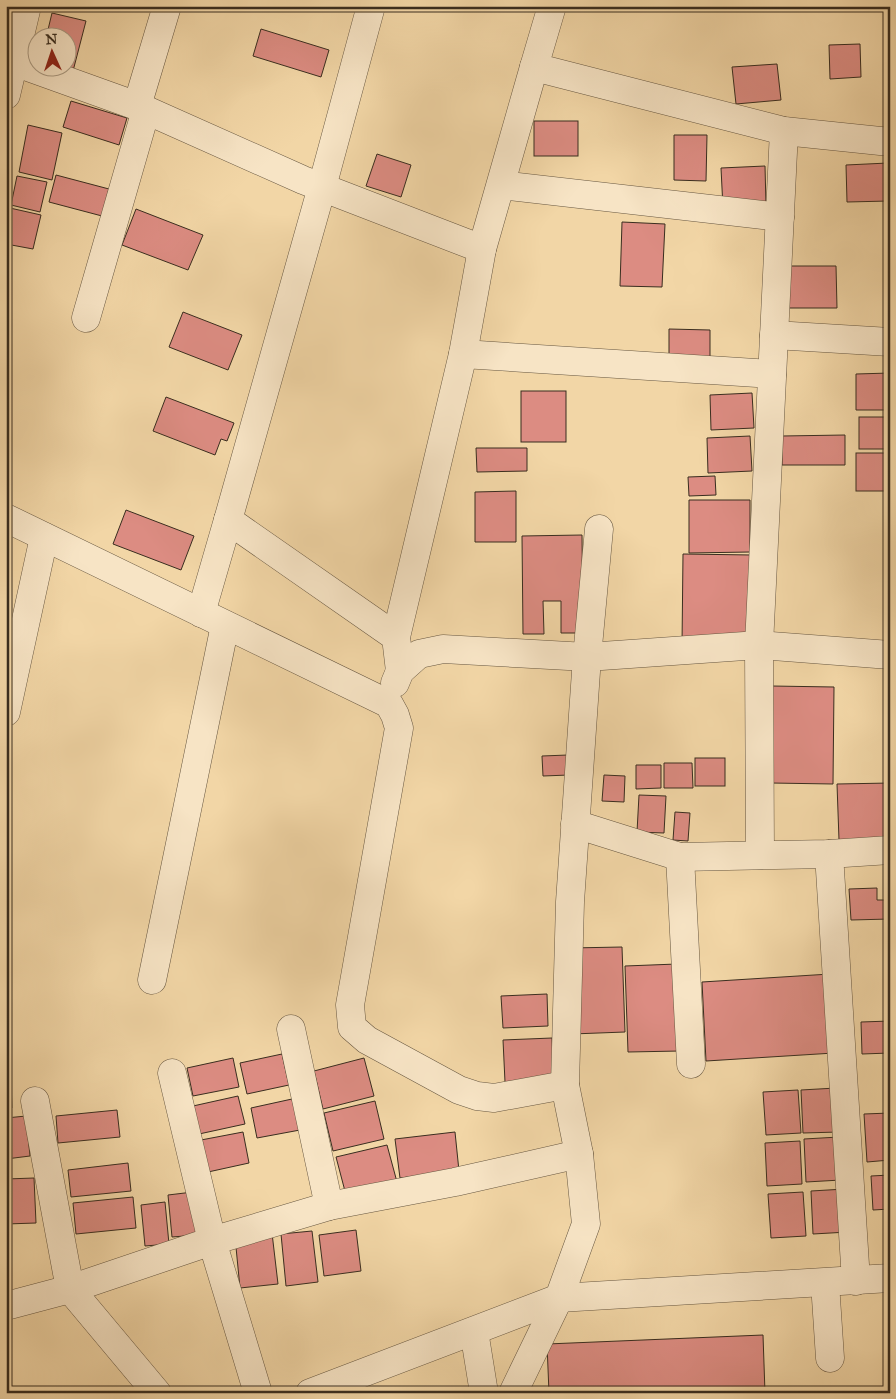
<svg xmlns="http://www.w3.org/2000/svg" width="896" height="1399" viewBox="0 0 896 1399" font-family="'IM FELL Great Primer',serif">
<rect width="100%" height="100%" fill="#f2d6a6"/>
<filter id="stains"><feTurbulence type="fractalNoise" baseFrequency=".004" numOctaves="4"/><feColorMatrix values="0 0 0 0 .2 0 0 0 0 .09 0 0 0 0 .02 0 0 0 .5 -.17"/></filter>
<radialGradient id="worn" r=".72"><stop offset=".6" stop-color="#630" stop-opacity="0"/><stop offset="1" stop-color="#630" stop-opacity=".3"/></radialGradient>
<g fill="#dc8c82" stroke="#392d1f">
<path d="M52 13 86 21 73 71 68 68V38H46Z"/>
<path d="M261 29 329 50 321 77 253 56Z"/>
<path d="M860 44 861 77 830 79 829 45Z"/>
<path d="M777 64 781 100 736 104 732 67Z"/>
<path d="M71 101 127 118 119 145 63 127Z"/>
<rect x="534" y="121" width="44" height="35"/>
<path d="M28 125 62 133 52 180 19 172Z"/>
<path d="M674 135H707L706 181 674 180Z"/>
<path d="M377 154 411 165 401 197 366 186Z"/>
<path d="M888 163 889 201 847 202 846 165Z"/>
<path d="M765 166 766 206 723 208 721 168Z"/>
<path d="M56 175 109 189 102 216 49 202Z"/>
<path d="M17 176 47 182 40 212 11 205Z"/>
<path d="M10 208 41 215 33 249 6 244V228Z"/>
<path d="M136 209 203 235 188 270 122 245Z"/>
<path d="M622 222 665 224 662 287 620 286Z"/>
<path d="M787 266H836L837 308H788Z"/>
<path d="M183 312 242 335 228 370 169 347Z"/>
<path d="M669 329 710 330V357H669Z"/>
<path d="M890 373V410H856V374Z"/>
<rect x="521" y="391" width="45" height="51"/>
<path d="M752 393 754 428 711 430 710 395Z"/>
<path d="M166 397 234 423 227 441 221 439 215 455 153 431Z"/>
<rect x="859" y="417" width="31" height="32"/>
<path d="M845 435V465H782V436Z"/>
<path d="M750 436 752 471 708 473 707 438Z"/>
<path d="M476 448H527V471L477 472Z"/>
<rect x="856" y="453" width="34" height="38"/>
<path d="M715 476 716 495 689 496 688 477Z"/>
<path d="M516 491V542H475V492Z"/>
<path d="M689 500H750V552L689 553Z"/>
<path d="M126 510 194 536 181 570 113 544Z"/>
<path d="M582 535 583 633H561V601H543L544 634H523L522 536Z"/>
<path d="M683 554 752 555 751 645H682Z"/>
<path d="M772 686 834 687 833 784 771 783Z"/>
<path d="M568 755 569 775 543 776 542 756Z"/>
<rect x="695" y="758" width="30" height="28"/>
<path d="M664 763H692L693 788H664Z"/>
<path d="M636 765H661V788L636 789Z"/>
<path d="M604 775 625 776 624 802 602 801Z"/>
<path d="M890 783V839L839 840 837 784Z"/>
<path d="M639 795 666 796 664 833 637 832Z"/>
<path d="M675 812 690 813 688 841 673 840Z"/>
<path d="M877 888V900H890V919L851 920 849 889Z"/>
<path d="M622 947 625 1032 572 1034 570 948Z"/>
<path d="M677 964 680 1051 628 1052 625 966Z"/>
<path d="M830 974 834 1053 706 1061 702 982Z"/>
<path d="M547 994 548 1026 503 1028 501 996Z"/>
<path d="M890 1021V1053L862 1054 861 1022Z"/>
<path d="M552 1038 554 1081 505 1082 503 1040Z"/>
<path d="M282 1054 289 1085 247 1094 240 1063Z"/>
<path d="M6 1057H10L12 1108H6Z"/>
<path d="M233 1058 239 1087 193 1096 187 1068Z"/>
<path d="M364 1058 374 1096 323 1109 314 1071Z"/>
<path d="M836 1088 839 1132 803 1133 801 1090Z"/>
<path d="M798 1090 801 1133 766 1135 763 1092Z"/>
<path d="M238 1096 245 1124 199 1134 193 1106Z"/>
<path d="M292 1099 300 1130 257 1138 251 1108Z"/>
<path d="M375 1101 384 1139 333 1151 324 1113Z"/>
<path d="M117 1110 120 1137 58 1143 56 1116Z"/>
<path d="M890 1113V1160L867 1162 864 1114Z"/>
<path d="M26 1116 30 1156 6 1159V1118Z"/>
<path d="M243 1132 249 1163 208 1172 201 1140Z"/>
<path d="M455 1132 459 1171 400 1178 395 1139Z"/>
<path d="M839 1137 841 1180 806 1182 804 1139Z"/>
<path d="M800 1141 802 1184 767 1186 765 1143Z"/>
<path d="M387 1145 397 1182 346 1195 336 1157Z"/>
<path d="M128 1163 131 1191 71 1197 68 1170Z"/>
<path d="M890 1175V1209L873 1210 871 1176Z"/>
<path d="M34 1178 36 1223 6 1224V1179Z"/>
<path d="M845 1189 848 1232 813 1234 811 1191Z"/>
<path d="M193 1192 197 1235 172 1237 168 1195Z"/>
<path d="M803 1192 806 1236 771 1238 768 1194Z"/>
<path d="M133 1197 136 1228 76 1234 73 1203Z"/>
<path d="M165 1202 169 1244 145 1246 141 1205Z"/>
<path d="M356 1230 361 1271 324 1276 319 1235Z"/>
<path d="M312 1231 318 1282 286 1286 281 1234Z"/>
<path d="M272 1233 278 1284 240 1288 235 1237Z"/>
<path d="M763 1335 765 1393H549L547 1344Z"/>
</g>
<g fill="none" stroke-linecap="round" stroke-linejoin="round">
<g stroke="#675741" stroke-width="29">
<g id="minor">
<path d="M371 6 322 187 228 520 396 637 400 671"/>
<path d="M552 6 534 67 784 131 890 142"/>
<path d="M6 59 137 106 303 180 482 249"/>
<path d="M6 95 27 6"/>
<path d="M137 106 167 6"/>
<path d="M501 185 780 217"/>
<path d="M86 318 146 110"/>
<path d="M774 335 890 342"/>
<path d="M463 354 772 374"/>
<path d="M6 518 389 704 395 715 399 728 350 1005 352 1027 367 1040 459 1090 477 1096 494 1098 565 1085"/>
<path d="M201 613 228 520"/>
<path d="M396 637 463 354 482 249 534 67"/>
<path d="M395 683 400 671 419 654 443 649 587 657 759 645 890 655"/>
<path d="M6 712 44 537"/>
<path d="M575 824 680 857 829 854 890 850"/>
<path d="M829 854 856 1281"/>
<path d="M760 855 759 645 784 131"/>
<path d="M680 857 691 1064"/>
<path d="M152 980 225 625"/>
<path d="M291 1029 329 1206"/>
<path d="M172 1073 212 1241 258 1393"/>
<path d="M35 1101 70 1289 157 1393"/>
<path d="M825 1283 830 1358"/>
<path d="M6 1306 70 1289 212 1241 329 1206 455 1182 579 1154"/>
<path d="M474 1331 484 1393"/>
<path d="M310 1393 559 1298 890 1278"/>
<path d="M513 1393 559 1298 586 1224 579 1154 565 1085 570 902 587 657 599 529"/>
</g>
</g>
<use href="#minor" stroke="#f7e4c5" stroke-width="28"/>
</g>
<rect width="896" height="1399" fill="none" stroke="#f2d6a6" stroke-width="25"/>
<rect x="8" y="8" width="881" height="1384" fill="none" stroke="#392d1f" stroke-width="2.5"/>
<rect x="12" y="12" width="871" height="1374" fill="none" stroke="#392d1f"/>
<g transform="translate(52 52) rotate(357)"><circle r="24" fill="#f7e4c5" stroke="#ab9b83"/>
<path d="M0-4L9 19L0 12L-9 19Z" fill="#8f2418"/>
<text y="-8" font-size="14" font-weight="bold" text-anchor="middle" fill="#392d1f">N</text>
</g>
<rect width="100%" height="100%" filter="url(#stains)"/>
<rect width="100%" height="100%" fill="url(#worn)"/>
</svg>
